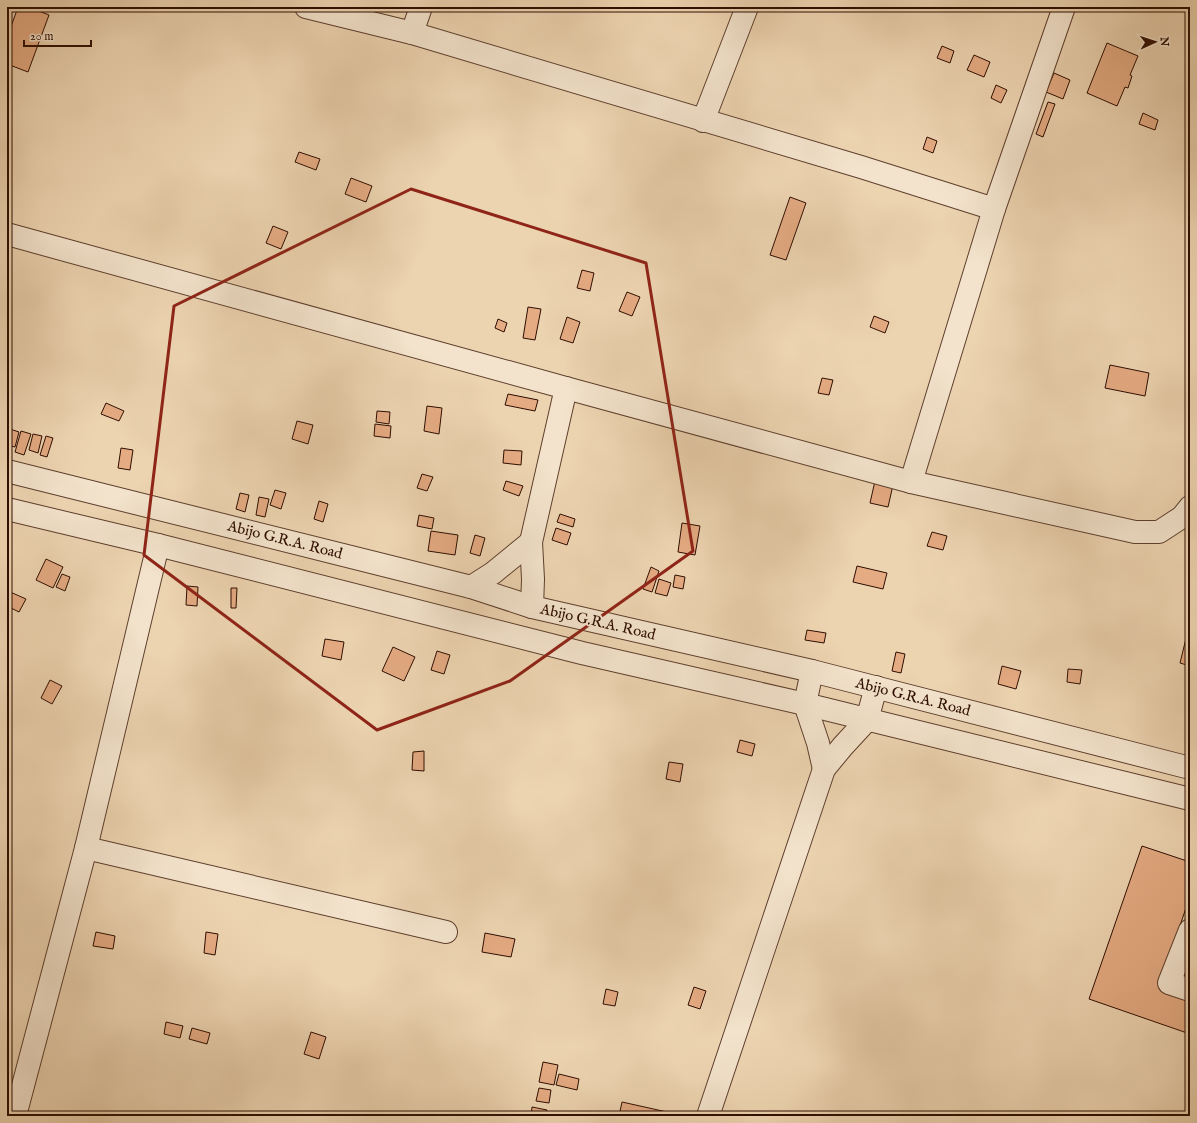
<svg xmlns="http://www.w3.org/2000/svg" width="1197" height="1123" viewBox="0 0 1197 1123" font-family="'IM FELL English',serif">
<rect width="100%" height="100%" fill="#edd4b1"/>
<filter id="stains"><feTurbulence type="fractalNoise" baseFrequency=".005" numOctaves="4"/><feColorMatrix values="0 0 0 0 .2 0 0 0 0 .09 0 0 0 0 .02 0 0 0 .5 -.17"/></filter>
<radialGradient id="worn" r=".72"><stop offset=".6" stop-color="#630" stop-opacity="0"/><stop offset="1" stop-color="#630" stop-opacity=".3"/></radialGradient>
<g fill="#e5ab83" stroke="#2e0d01">
<path d="M18 7H34V9L49 15 28 72 7 64V38Z"/>
<path d="M1107 43 1138 56 1130 75 1132 76 1128 88 1125 87 1117 106 1087 93Z"/>
<path d="M942 46 954 51 950 63 937 58Z"/>
<path d="M974 55 990 62 984 77 967 70Z"/>
<path d="M1054 73 1070 80 1063 99 1046 92Z"/>
<path d="M996 85 1007 90 1001 103 991 98Z"/>
<path d="M1048 102 1055 104 1043 137 1036 134Z"/>
<path d="M1143 113 1158 120 1155 130 1139 124Z"/>
<path d="M927 137 937 141 933 153 923 149Z"/>
<path d="M299 152 320 159 316 170 295 162Z"/>
<path d="M351 178 372 186 366 202 345 194Z"/>
<path d="M790 197 806 203 786 260 770 255Z"/>
<path d="M273 226 288 232 281 249 266 243Z"/>
<path d="M582 270 594 273 590 291 577 288Z"/>
<path d="M627 292 640 297 632 316 619 311Z"/>
<path d="M528 307 541 309 535 340 523 338Z"/>
<path d="M874 316 889 322 885 333 870 327Z"/>
<path d="M567 317 580 322 573 343 560 339Z"/>
<path d="M498 319 507 323 504 332 495 328Z"/>
<path d="M1110 365 1149 373 1145 396 1105 388Z"/>
<path d="M822 378 833 380 829 395 818 393Z"/>
<path d="M508 394 538 400 535 411 505 405Z"/>
<path d="M106 403 124 411 119 421 101 414Z"/>
<path d="M427 406 442 408 439 434 424 431Z"/>
<path d="M377 411 390 412 389 424 376 422Z"/>
<path d="M297 421 313 425 308 444 292 439Z"/>
<path d="M375 424 391 426 390 438 374 436Z"/>
<path d="M10 429 19 432 15 447 7 445Z"/>
<path d="M21 431 31 434 24 455 15 452Z"/>
<path d="M33 434 42 436 38 453 29 450Z"/>
<path d="M46 436 53 438 47 457 40 455Z"/>
<path d="M121 448 133 450 130 470 118 468Z"/>
<path d="M504 450 522 451 521 465 503 463Z"/>
<path d="M422 474 433 477 427 491 417 488Z"/>
<path d="M506 481 523 486 519 496 503 490Z"/>
<path d="M875 481 893 485 888 507 870 503Z"/>
<path d="M275 490 286 493 281 509 270 505Z"/>
<path d="M240 493 249 495 245 512 236 509Z"/>
<path d="M259 497 269 499 265 517 256 515Z"/>
<path d="M319 501 328 504 323 522 314 519Z"/>
<path d="M560 514 575 519 573 527 557 522Z"/>
<path d="M419 515 434 518 432 529 417 526Z"/>
<path d="M682 523 700 526 695 555 678 552Z"/>
<path d="M556 528 571 533 567 545 552 540Z"/>
<path d="M431 531 458 535 455 555 428 551Z"/>
<path d="M932 532 947 536 943 550 927 546Z"/>
<path d="M475 535 485 538 480 556 470 553Z"/>
<path d="M46 559 63 567 53 588 36 580Z"/>
<path d="M857 566 887 573 883 589 853 582Z"/>
<path d="M651 567 659 571 652 592 643 589Z"/>
<path d="M62 574 70 577 65 591 56 587Z"/>
<path d="M675 575 685 577 683 589 673 587Z"/>
<path d="M659 579 671 583 667 596 655 593Z"/>
<path d="M187 586 198 587 197 606 186 605Z"/>
<path d="M231 588H237L236 608H231Z"/>
<path d="M8 591 26 599 19 612 7 606Z"/>
<path d="M1190 622V666L1180 663Z"/>
<path d="M807 630 826 633 824 643 805 640Z"/>
<path d="M325 639 344 642 341 660 322 656Z"/>
<path d="M393 647 415 657 404 681 382 671Z"/>
<path d="M437 651 450 655 444 674 431 670Z"/>
<path d="M896 652 905 654 901 673 892 671Z"/>
<path d="M1002 666 1021 671 1016 689 998 684Z"/>
<path d="M1068 669 1082 670 1080 684 1067 682Z"/>
<path d="M50 680 62 686 52 704 41 698Z"/>
<path d="M740 740 755 744 752 756 737 752Z"/>
<path d="M424 751V771L412 770 413 752Z"/>
<path d="M669 762 683 764 680 782 666 779Z"/>
<path d="M1142 846 1190 862V896L1160 985 1190 996V1034L1089 999Z"/>
<path d="M96 932 115 936 113 949 93 946Z"/>
<path d="M206 932 218 934 215 955 204 953Z"/>
<path d="M485 933 515 939 511 957 482 952Z"/>
<path d="M694 987 706 991 700 1009 688 1005Z"/>
<path d="M606 989 618 992 615 1006 603 1004Z"/>
<path d="M166 1022 183 1026 180 1038 164 1034Z"/>
<path d="M192 1028 210 1033 207 1044 189 1039Z"/>
<path d="M311 1032 326 1037 319 1059 304 1054Z"/>
<path d="M543 1062 558 1065 554 1085 539 1082Z"/>
<path d="M559 1074 579 1079 577 1090 556 1085Z"/>
<path d="M539 1088 551 1090 549 1103 536 1101Z"/>
<path d="M622 1102 667 1112 666 1116H619Z"/>
<path d="M532 1107 547 1110 545 1116H531Z"/>
</g>
<g fill="none" stroke-linecap="round" stroke-linejoin="round">
<g stroke="#5e3f2d" stroke-width="24">
<g id="minor">
<path d="M306 7 412 33 861 167 994 209"/>
<path d="M412 33 421 7"/>
<path d="M703 121 747 7"/>
<path d="M7 234 566 388 911 482 1135 532H1159L1182 517 1190 507"/>
<path d="M7 471 471 587 532 607 812 671 1190 768"/>
<path d="M911 482 994 209 1064 7"/>
<path d="M7 509 158 545 582 653 805 704 1190 799"/>
<path d="M471 587 493 573 531 542"/>
<path d="M532 607 533 579 531 542 566 388"/>
<path d="M812 671 805 704 818 743 824 769"/>
<path d="M86 848 446 932"/>
<path d="M1190 930 1169 983 1190 990"/>
<path d="M15 1116 86 848 158 545"/>
<path d="M708 1116 824 769 843 746 867 720 876 687"/>
</g>
</g>
<use href="#minor" stroke="#f3e3cc" stroke-width="22"/>
</g>
<path fill="none" stroke="#8f2418" stroke-width="3" stroke-linejoin="round" d="M411 189 646 263 693 551 510 681 377 730 144 555 174 306Z"/>
<g text-anchor="middle" dominant-baseline="central" stroke-width="4" stroke-linejoin="round" paint-order="stroke">
<g font-size="15" fill="#2e0d01" stroke="#f3e3cc">
<text transform="translate(285 540) rotate(14)">Abijo G.R.A. Road</text>
<text transform="translate(598 622) rotate(13)">Abijo G.R.A. Road</text>
<text transform="translate(913 697) rotate(14)">Abijo G.R.A. Road</text>
</g>
</g>
<rect width="1197" height="1123" fill="none" stroke="#edd4b1" stroke-width="24"/>
<rect x="8" y="8" width="1181" height="1107" fill="none" stroke="#2e0d01" stroke-width="2"/>
<rect x="12" y="12" width="1173" height="1099" fill="none" stroke="#2e0d01"/>
<g transform="translate(1155 42) rotate(87)" stroke="#f3e3cc" stroke-width="3" paint-order="stroke">
<path d="M0-3L7 15L0 10L-7 15Z" fill="#2e0d01"/>
<text y="-6" font-size="11" font-weight="bold" text-anchor="middle" fill="#2e0d01">N</text>
</g>
<path d="M24 40v6h67v-6" fill="none" stroke="#2e0d01" stroke-width="2"/>
<text x="30" y="40" font-size="12" fill="#2e0d01" stroke="#f3e3cc" stroke-width="3" paint-order="stroke">20 m</text>
<rect width="100%" height="100%" filter="url(#stains)"/>
<rect width="100%" height="100%" fill="url(#worn)"/>
</svg>
